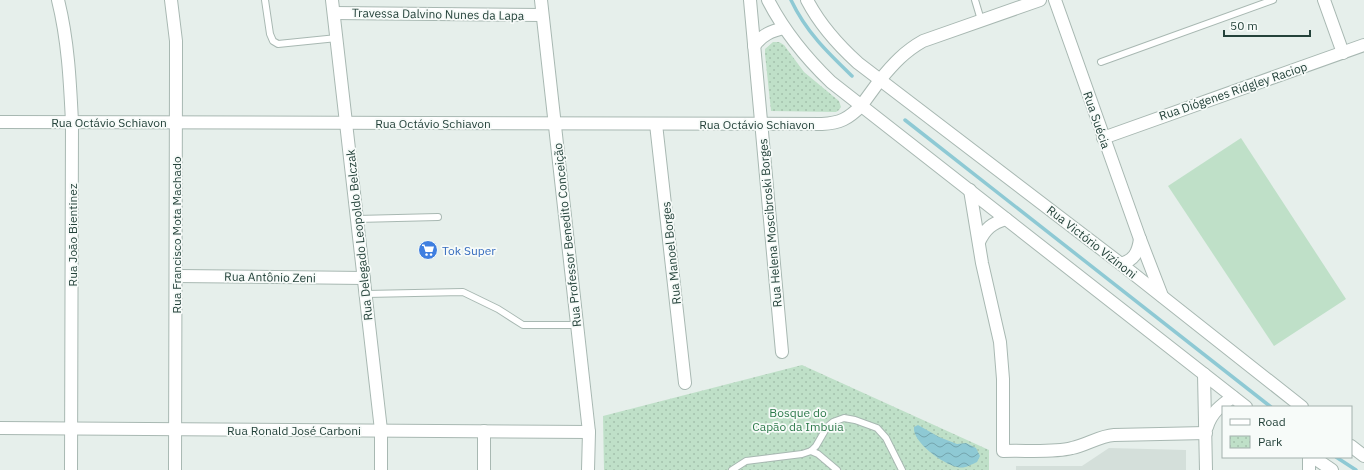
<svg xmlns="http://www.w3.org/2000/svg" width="1364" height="470" viewBox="0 0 1364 470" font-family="'IBM Plex Sans',sans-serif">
<defs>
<pattern id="park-dots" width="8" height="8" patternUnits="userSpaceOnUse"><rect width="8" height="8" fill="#bfe0c8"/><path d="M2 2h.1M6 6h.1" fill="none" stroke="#a4c1ad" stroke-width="1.8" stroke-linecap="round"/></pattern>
<pattern id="water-waves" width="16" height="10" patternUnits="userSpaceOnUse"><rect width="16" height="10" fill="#8ec9d4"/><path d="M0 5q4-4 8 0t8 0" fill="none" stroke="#74a5ad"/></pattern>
</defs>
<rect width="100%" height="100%" fill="#e6efeb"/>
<path fill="#d4dfda" d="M1109 448 1186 450V470H1016V466H1082Z"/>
<path fill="#bfe0c8" d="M1241 138 1346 299 1274 346 1168 186Z"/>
<g fill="url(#park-dots)">
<path d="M773 42H779L784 45 804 72 839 101 841 107 839 110 836 112 771 111 765 54V49Z"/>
<path d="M802 365 989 450V470H604L603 416Z"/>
</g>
<path fill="url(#water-waves)" d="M918 425 939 437 957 444 966 443 976 448 980 456 977 462C970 465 965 469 957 467 943 464 912 442 914 427Z"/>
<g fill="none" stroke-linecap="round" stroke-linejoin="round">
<g stroke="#8ec9d4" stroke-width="3.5">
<path d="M791 0C806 32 828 53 852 76"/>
<path d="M905 120 1271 407"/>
<path d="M1336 457 1356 470"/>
</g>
<g stroke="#a8b8b2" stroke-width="8">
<g id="service">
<path d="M265 0 270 34 273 41 278 44 337 38"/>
<path d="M975 0 981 20"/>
<path d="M1101 62 1273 0"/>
<path d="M357 219 438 217"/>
<path d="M366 294 463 292 498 309 523 325H577"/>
<path d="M811 451 818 454 837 470"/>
<path d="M732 470 746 461 802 454 811 451 816 446 827 427 833 422 844 418 855 420 877 428 886 438 902 470"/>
</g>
</g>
<g stroke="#a8b8b2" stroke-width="14">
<g id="minor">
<path d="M58 0C68 40 70 81 72 122L71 470"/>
<path d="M541 0 589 432 588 470"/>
<path d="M750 0 782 352"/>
<path d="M1324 0 1343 53"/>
<path d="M334 13 542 15"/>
<path d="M754 46C762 35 771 31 784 28"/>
<path d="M880 80C893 64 905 51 923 41L1040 0"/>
<path d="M0 122 822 124C840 123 848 119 861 106"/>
<path d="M656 124 685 383"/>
<path d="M1103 138 1364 45"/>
<path d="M970 190 982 263 1000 342 1003 379V451C1024 450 1053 453 1072 448 1087 445 1099 436 1114 435L1206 433"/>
<path d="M979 242C985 229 992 223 1006 219"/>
<path d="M176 276 364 278"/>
<path d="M0 428 589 432"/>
<path d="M484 470V431"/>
<path d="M1309 470V457"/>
</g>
</g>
<g stroke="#a8b8b2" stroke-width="14">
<g id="tertiary">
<path d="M171 0 176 41V71L175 470"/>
<path d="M332 0 381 430V470"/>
<path d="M768 0C784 31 805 57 831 82L1246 407"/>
<path d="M807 0C820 25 837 44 858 63L1121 264 1302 407"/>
<path d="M1055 0 1140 239 1162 296"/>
<path d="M861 106 880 80"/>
<path d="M1121 264C1134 260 1138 253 1140 239"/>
<path d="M1204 374 1206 470"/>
<path d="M1207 427C1211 413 1221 405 1233 397"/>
<path d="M1351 446 1364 456"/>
<path d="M1313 457 1332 470"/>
</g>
</g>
<use href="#service" stroke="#fff" stroke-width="6"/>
<use href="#minor" stroke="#fff" stroke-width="12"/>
<use href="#tertiary" stroke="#fff" stroke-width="12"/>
</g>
<defs>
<g id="supermarket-disc" transform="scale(1)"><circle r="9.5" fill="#3f7fe0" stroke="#f7fbf9"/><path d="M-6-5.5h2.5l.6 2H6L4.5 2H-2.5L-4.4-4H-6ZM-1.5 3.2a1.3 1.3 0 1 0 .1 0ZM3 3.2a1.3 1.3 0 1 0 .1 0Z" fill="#fff"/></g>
</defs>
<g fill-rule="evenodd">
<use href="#supermarket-disc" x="428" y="250"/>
</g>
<g text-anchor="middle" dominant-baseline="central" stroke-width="3.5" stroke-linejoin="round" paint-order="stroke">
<g font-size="12" fill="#24423a" stroke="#f7fbf9">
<text transform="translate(438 14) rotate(1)">Travessa Dalvino Nunes da Lapa</text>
<text transform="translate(1233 91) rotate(-19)">Rua Diógenes Ridgley Raciop</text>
<text transform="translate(1097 120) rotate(71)">Rua Suécia</text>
<text x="109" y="122">Rua Octávio Schiavon</text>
<text x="433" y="123">Rua Octávio Schiavon</text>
<text x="757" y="124">Rua Octávio Schiavon</text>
<text transform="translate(770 223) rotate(-95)">Rua Helena Moscibroski Borges</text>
<text transform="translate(72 235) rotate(-90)">Rua João Bientinez</text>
<text transform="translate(176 235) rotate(-90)">Rua Francisco Mota Machado</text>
<text transform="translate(359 235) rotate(-96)">Rua Delegado Leopoldo Belczak</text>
<text transform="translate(567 235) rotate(-96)">Rua Professor Benedito Conceição</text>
<text transform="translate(1092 242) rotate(38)">Rua Victório Vizinoni</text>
<text transform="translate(671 253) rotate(-96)">Rua Manoel Borges</text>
<text transform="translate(270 277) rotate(1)">Rua Antônio Zeni</text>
<text x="294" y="430">Rua Ronald José Carboni</text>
</g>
<g font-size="12" fill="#366cbe" stroke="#f7fbf9" text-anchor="start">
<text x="442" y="250">Tok Super</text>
</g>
<g font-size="12" fill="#2d7a4b" stroke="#f7fbf9">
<text x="798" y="412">Bosque do<tspan x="798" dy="14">Capão da Imbuia</tspan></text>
</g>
</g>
<rect x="1222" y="406" width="130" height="52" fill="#f7fbf9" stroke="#a3b1ad"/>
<rect x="1230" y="419" width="20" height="6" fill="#ffffff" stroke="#a3b1ad"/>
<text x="1258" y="426" font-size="12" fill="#24423a">Road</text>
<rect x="1230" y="436" width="20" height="12" fill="url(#park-dots)" stroke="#a3b1ad"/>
<text x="1258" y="446" font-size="12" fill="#24423a">Park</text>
<path d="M1224 30v6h86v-6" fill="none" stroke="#24423a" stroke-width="2"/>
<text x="1230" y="30" font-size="12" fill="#24423a" stroke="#f7fbf9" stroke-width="3" paint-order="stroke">50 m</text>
</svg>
